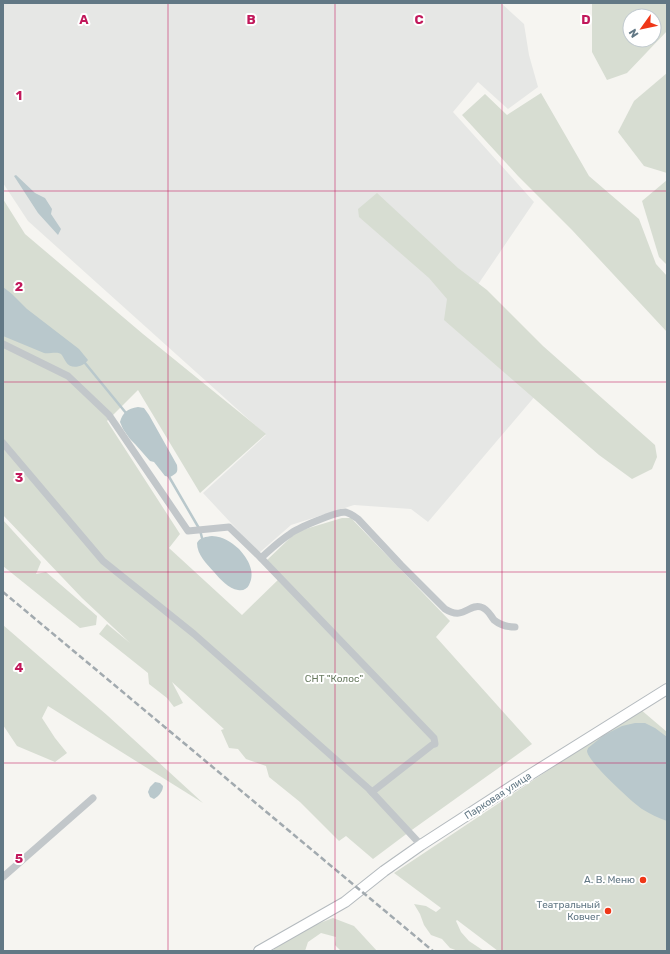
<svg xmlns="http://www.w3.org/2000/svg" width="670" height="954" viewBox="0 0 670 954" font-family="Rubik,sans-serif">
<rect width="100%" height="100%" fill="#f6f5f1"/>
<path fill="#e6e7e5" d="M3 3H501L524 24 529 55 538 87 508 109 478 82 453 112 534 202 479 283 453 327 536 395 428 522 411 509 354 505 291 525 259 553 203 493 266 435 28 221 3 183Z"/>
<g fill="#d7ddd2" fill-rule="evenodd">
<path d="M592 3H667V31L627 73 607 80 592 52ZM630 16H654V40H630Z"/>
<path d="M667 73V173L644 166 618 132 634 101Z"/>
<path d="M541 93 589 176 639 219 656 264 667 276V332L572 230 518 176 462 115 485 94 507 115Z"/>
<path d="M667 180V265L659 257 642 201Z"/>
<path d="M377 193 458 268 487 290 543 346 655 445 657 457 652 469 632 479 599 455 444 320 447 299 429 278 359 217 358 209Z"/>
<path d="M3 199 25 234 143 334 266 434 200 493 138 390 107 421 180 534 169 548 242 615 282 576 267 560 290 538 299 531 342 518H351L450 621 436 637 532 744 409 832 373 859 346 836 339 841 300 802 269 777 266 766 246 759 238 749 229 748 221 730 224 729 172 682 183 703 174 707 167 698 149 684 148 673 99 634 107 624 130 643 82 598 3 515Z"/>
<path d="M3 520 41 562 36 574 46 572 97 616 96 625 80 628 3 566Z"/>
<path d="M3 625 108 716 203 803 48 706 42 718 55 738 67 753 55 762 17 746 3 725Z"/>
<path d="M640 709 667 732V951H498L457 920 456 921 461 932 469 941 484 951H458L450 948 442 939 431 935 424 925 420 914 414 904 426 906 436 912 441 908 394 873Z"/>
<path d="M333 918 354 926 377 951H341L335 945 336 937 321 933 308 942 305 951H274V949L312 926Z"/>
</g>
<g fill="#b9c8cc">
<path d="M16 175 35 193 45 198 52 209 51 214 61 229 58 235 38 213 14 176Z"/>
<path d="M3 287 12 294 27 309 79 349 88 360C83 367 71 370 66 362 64 359 63 356 61 354 57 351 49 354 44 353L3 336Z"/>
<path d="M138 407 144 408 149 415 177 465C178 473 177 473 170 477L165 476 154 462 150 461 135 444 130 439 123 429 120 422C123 412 127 409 138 407Z"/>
<path d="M212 536C224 537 230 541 239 549 248 559 256 572 249 585 247 589 243 591 238 590 229 589 220 579 214 572 207 564 197 555 197 543 200 537 206 537 212 536Z"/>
<path d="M635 723H645L655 728 667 737V821C658 818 650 814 642 809 632 802 588 762 587 751 587 750 588 749 588 748L604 735 622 726Z"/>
<path d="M155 782 160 783 163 786C163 791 159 796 154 799L150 797 148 792 150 787Z"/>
</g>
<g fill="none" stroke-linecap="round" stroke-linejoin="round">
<g stroke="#b9c8cc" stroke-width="2.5">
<path d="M83 362 85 363 126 413"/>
<path d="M168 475 200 530 202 538"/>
</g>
<g stroke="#b4babe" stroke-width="12">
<path id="secondary" d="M259 951 345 902 384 871 421 845 520 781 667 689"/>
</g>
<g stroke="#c2c7ca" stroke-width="7">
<path d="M3 344 68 376 109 415 188 531 229 527 261 558 434 738 435 744 432 745 372 792"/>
<path d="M3 443 103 561 194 634 369 789 421 845"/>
<path d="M261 558C270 550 279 541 290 534 297 528 336 512 345 512 350 513 354 516 358 519L401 565 445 609C464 621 469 603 481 607 488 609 490 615 494 620 500 625 507 627 515 627"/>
<path d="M3 877 93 798"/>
</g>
<use href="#secondary" stroke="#fff" stroke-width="10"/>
<path stroke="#a2aaaf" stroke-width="2.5" stroke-dasharray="6 3" stroke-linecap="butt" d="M3 592 433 951"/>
</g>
<path fill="none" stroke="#c2185b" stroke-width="1" stroke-opacity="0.55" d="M168 3V951M335 3V951M502 3V951M3 191H667M3 382H667M3 572H667M3 763H667"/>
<g fill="#ef3718" stroke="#fff" stroke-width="1.5">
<circle cx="643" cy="880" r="4"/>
<circle cx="608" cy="911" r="4"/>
</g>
<g text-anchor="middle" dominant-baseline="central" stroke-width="4" stroke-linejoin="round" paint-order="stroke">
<g font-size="10" fill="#697b61" stroke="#fff">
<text x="334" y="679">СНТ "Колос"</text>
</g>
<g font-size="10" fill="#627885" stroke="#fff">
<text transform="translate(498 796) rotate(-33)">Парковая улица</text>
</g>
<g font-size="10" fill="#627885" stroke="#fff" text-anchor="end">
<text x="635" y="880">А. В. Меню</text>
<text x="600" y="905">Театральный<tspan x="600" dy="12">Ковчег</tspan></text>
</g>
</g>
<g font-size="13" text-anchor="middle" font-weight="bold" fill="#c2185b" stroke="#fff" stroke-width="4" stroke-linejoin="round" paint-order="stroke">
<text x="84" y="24">A</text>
<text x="251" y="24">B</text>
<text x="419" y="24">C</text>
<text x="586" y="24">D</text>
<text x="19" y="100">1</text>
<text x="19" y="291">2</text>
<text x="19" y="482">3</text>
<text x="19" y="672">4</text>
<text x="19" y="863">5</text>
</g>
<rect width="670" height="954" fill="none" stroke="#627885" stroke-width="8"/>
<g transform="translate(642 28) rotate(237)"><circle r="19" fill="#ffffff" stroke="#c0c9ce"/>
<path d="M0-3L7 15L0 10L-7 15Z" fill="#ef3718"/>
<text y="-6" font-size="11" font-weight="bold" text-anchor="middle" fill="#627885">N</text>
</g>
</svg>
